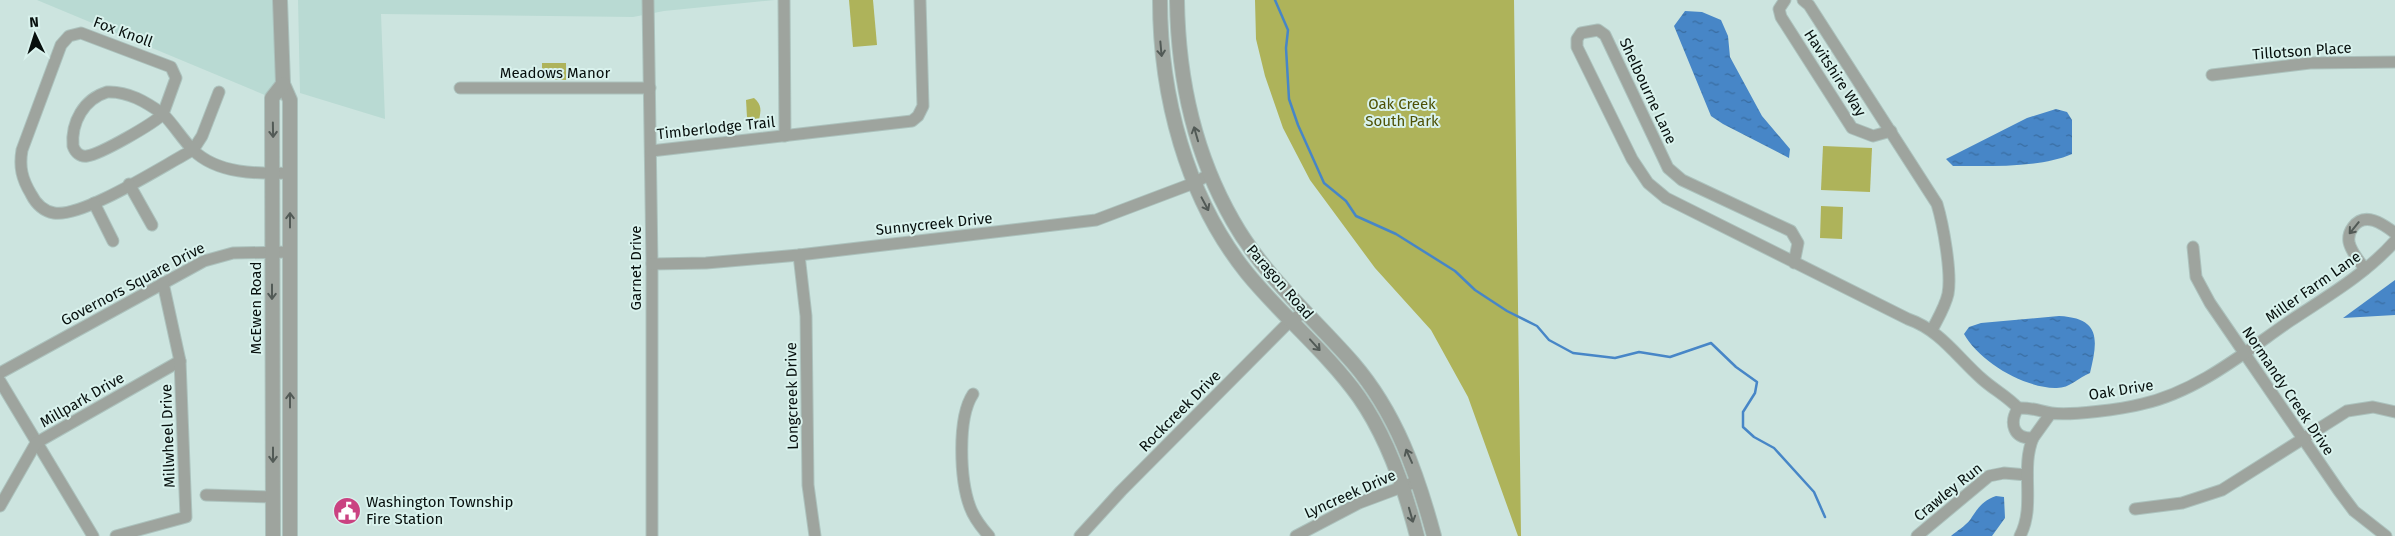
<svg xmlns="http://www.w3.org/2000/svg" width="2395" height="536" viewBox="0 0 2395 536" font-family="'Fira Sans',sans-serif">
<defs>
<pattern id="water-ripples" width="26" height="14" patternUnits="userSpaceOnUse" patternTransform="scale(1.25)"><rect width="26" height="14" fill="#4786c7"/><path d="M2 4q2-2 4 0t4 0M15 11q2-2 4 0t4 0" fill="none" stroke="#396ca0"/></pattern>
</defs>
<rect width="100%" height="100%" fill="#cce4df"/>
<g fill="#b9dad3">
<path d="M37 0H280L283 84 272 98Z"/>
<path d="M298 0H775L664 11 633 17 381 14 385 119 300 93Z"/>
</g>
<g fill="#aeb35a">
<path d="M849 0H873L877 45 853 47Z"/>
<path d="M1255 0H1514L1521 536H1518L1468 397 1431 330 1375 268 1310 180 1283 128 1265 76 1256 39Z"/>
<path d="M542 63H566V80L542 79Z"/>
<path d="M754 98C762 105 761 110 759 120L752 121 747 117 746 100Z"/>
<path d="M1823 146 1872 148 1870 192 1821 190Z"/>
<path d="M1821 206 1843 207 1842 239 1820 238Z"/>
</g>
<g fill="url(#water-ripples)">
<path d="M1685 11 1702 12 1721 20 1728 36 1730 57 1762 116 1790 149 1789 158 1723 124 1711 116 1674 26Z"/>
<path d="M2056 109 2067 112 2072 120V154C2040 168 1989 166 1953 166L1946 159 2027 118Z"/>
<path d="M2395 280V315L2343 318Z"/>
<path d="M2059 316C2101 318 2098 340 2090 373 2078 378 2069 389 2055 388 2022 387 1979 361 1964 334L1969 327 1981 323Z"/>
<path d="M1996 496 2004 497 2005 518 1992 536H1951C1957 531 1965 526 1970 520 1978 508 1982 501 1996 496Z"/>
</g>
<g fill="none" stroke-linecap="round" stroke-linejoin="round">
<path stroke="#4786c7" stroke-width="2.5" d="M1275 0 1288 30 1286 48 1289 99 1298 125 1324 183 1346 201 1356 216 1396 234 1455 271 1475 290 1507 311 1537 326 1549 340 1573 353 1615 358 1639 352 1670 357 1711 343 1736 367 1757 382 1755 393 1743 412V427L1754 437 1774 448 1814 492 1825 517"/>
<g stroke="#acc2bd" stroke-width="13">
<g id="minor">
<path d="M648 0 652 264V536"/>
<path d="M784 0 785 136"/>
<path d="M1785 0 1779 9 1781 17 1852 128 1873 136 1891 131"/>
<path d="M1803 0 1809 5 1937 204C1943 224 1952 273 1948 294 1945 307 1938 318 1932 330"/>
<path d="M2212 75 2310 63 2395 62"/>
<path d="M460 88H650"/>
<path d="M107 92C128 91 146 102 163 114 153 124 101 154 87 156 80 157 75 152 73 146 71 122 84 99 107 92Z"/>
<path d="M219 92 202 136 193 150C164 165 83 218 54 213 43 211 36 204 31 194 22 179 19 167 22 150L61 45 69 36 81 33 171 67 176 78 163 114C174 125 182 139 193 150 217 174 258 174 290 173"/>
<path d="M651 151 912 121 918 116 923 106 920 0"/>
<path d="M129 184 152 225"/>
<path d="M94 203 113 241"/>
<path d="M2193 247 2196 277 2210 303 2339 491 2354 511 2386 536"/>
<path d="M799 255 806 316 808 485 815 536"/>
<path d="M1794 263 1798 243 1791 231 1682 180 1668 168 1605 35 1598 30 1581 33 1577 39V47L1632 159 1648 183 1666 198 1908 319C1940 330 1957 357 1982 379 1993 389 2008 397 2018 408"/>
<path d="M652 264 706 263 799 255 1096 220 1194 183 1210 174"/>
<path d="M2365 269C2359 261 2351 252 2349 242 2348 236 2350 231 2353 227 2365 211 2383 224 2395 233"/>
<path d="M0 373 204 261 233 253 290 252"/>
<path d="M0 381 93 536"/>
<path d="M973 394C957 418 960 480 970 507 974 518 981 527 989 536"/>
<path d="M2051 413 2033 438C2013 439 2009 423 2018 408 2031 407 2039 411 2051 413 2070 416 2123 409 2142 404 2197 392 2245 352 2290 321 2326 297 2366 274 2395 241"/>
<path d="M206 495 273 497"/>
<path d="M0 506 36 443 180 361"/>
<path d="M2135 509 2182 503 2222 490 2347 411 2373 407 2395 412"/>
<path d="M116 536 186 517 180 361 163 283"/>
<path d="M1080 536 1121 491 1290 321 1305 312"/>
<path d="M1296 536 1359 503 1418 481"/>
<path d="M1917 536 1989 476 2004 473 2027 475"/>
<path d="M2020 536C2036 506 2020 469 2033 438"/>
</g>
</g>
<g stroke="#acc2bd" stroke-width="16">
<g id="tertiary">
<path d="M280 0 283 84 290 100V536"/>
<path d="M1160 0C1160 95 1186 197 1247 273 1282 316 1326 351 1359 397 1387 437 1405 489 1417 536"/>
<path d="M1177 0C1178 78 1194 153 1233 221 1264 276 1312 316 1353 363 1396 413 1417 473 1434 536"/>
<path d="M273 536 272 98 283 84"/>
</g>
</g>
<use href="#minor" stroke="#9ea49e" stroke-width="11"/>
<use href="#tertiary" stroke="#9ea49e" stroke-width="14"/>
</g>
<defs><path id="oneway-shaft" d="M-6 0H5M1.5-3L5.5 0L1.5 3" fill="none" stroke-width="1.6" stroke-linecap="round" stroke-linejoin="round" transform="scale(1.25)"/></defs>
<g stroke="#525a56">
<use href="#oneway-shaft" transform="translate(1161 49) rotate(85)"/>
<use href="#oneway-shaft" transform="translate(273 130) rotate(89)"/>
<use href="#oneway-shaft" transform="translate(1196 134) rotate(-106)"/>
<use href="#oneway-shaft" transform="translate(1205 204) rotate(62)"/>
<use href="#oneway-shaft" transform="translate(290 220) rotate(-90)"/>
<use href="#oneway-shaft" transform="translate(2354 228) rotate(129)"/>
<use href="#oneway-shaft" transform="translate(272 292) rotate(90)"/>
<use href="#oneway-shaft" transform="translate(1315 345) rotate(48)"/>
<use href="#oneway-shaft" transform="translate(290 400) rotate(-90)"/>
<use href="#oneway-shaft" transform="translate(273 455) rotate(90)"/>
<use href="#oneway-shaft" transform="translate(1409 456) rotate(-114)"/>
<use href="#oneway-shaft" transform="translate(1411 515) rotate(74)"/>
</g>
<defs>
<g id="civic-disc" transform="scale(1.4375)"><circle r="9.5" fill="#ca4281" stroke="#d9f2ed"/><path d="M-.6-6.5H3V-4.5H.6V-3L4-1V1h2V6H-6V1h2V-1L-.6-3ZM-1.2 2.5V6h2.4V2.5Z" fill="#fff"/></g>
</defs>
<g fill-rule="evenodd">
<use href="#civic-disc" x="347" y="511"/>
</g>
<g text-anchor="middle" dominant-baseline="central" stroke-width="4" stroke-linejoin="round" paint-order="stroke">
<g font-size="15" fill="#070f0d" stroke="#d9f2ed">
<text transform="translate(123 32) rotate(20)">Fox Knoll</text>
<text transform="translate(2302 51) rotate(-4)">Tillotson Place</text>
<text x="555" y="73">Meadows Manor</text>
<text transform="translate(1835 73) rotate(57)">Havitshire Way</text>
<text transform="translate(1648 91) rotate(65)">Shelbourne Lane</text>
<text transform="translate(716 128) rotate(-6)">Timberlodge Trail</text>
<text transform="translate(934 224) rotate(-6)">Sunnycreek Drive</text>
<text transform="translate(636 268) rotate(-90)">Garnet Drive</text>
<text transform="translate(1280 282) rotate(49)">Paragon Road</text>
<text transform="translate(133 284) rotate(-28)">Governors Square Drive</text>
<text transform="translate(2313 287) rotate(-35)">Miller Farm Lane</text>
<text transform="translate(256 308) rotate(-90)">McEwen Road</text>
<text transform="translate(2121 390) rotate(-9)">Oak Drive</text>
<text transform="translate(2288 391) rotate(56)">Normandy Creek Drive</text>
<text transform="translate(792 396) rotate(-91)">Longcreek Drive</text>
<text transform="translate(82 400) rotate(-30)">Millpark Drive</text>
<text transform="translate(1180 411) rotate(-45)">Rockcreek Drive</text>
<text transform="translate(168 436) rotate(-92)">Millwheel Drive</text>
<text transform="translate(1948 492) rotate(-39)">Crawley Run</text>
<text transform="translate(1350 494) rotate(-24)">Lyncreek Drive</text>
</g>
<g font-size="15" fill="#4e5105" stroke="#d9f2ed">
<text x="1402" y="104">Oak Creek<tspan x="1402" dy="17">South Park</tspan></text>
</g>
<g font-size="15" fill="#070f0d" stroke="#d9f2ed" text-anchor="start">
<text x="366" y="502">Washington Township<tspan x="366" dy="17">Fire Station</tspan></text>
</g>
</g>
<g transform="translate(35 35) rotate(356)" stroke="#d9f2ed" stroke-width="4" paint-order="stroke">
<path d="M0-4L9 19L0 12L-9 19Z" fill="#070f0d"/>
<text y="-8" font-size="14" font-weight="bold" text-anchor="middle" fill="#070f0d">N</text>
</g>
</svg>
